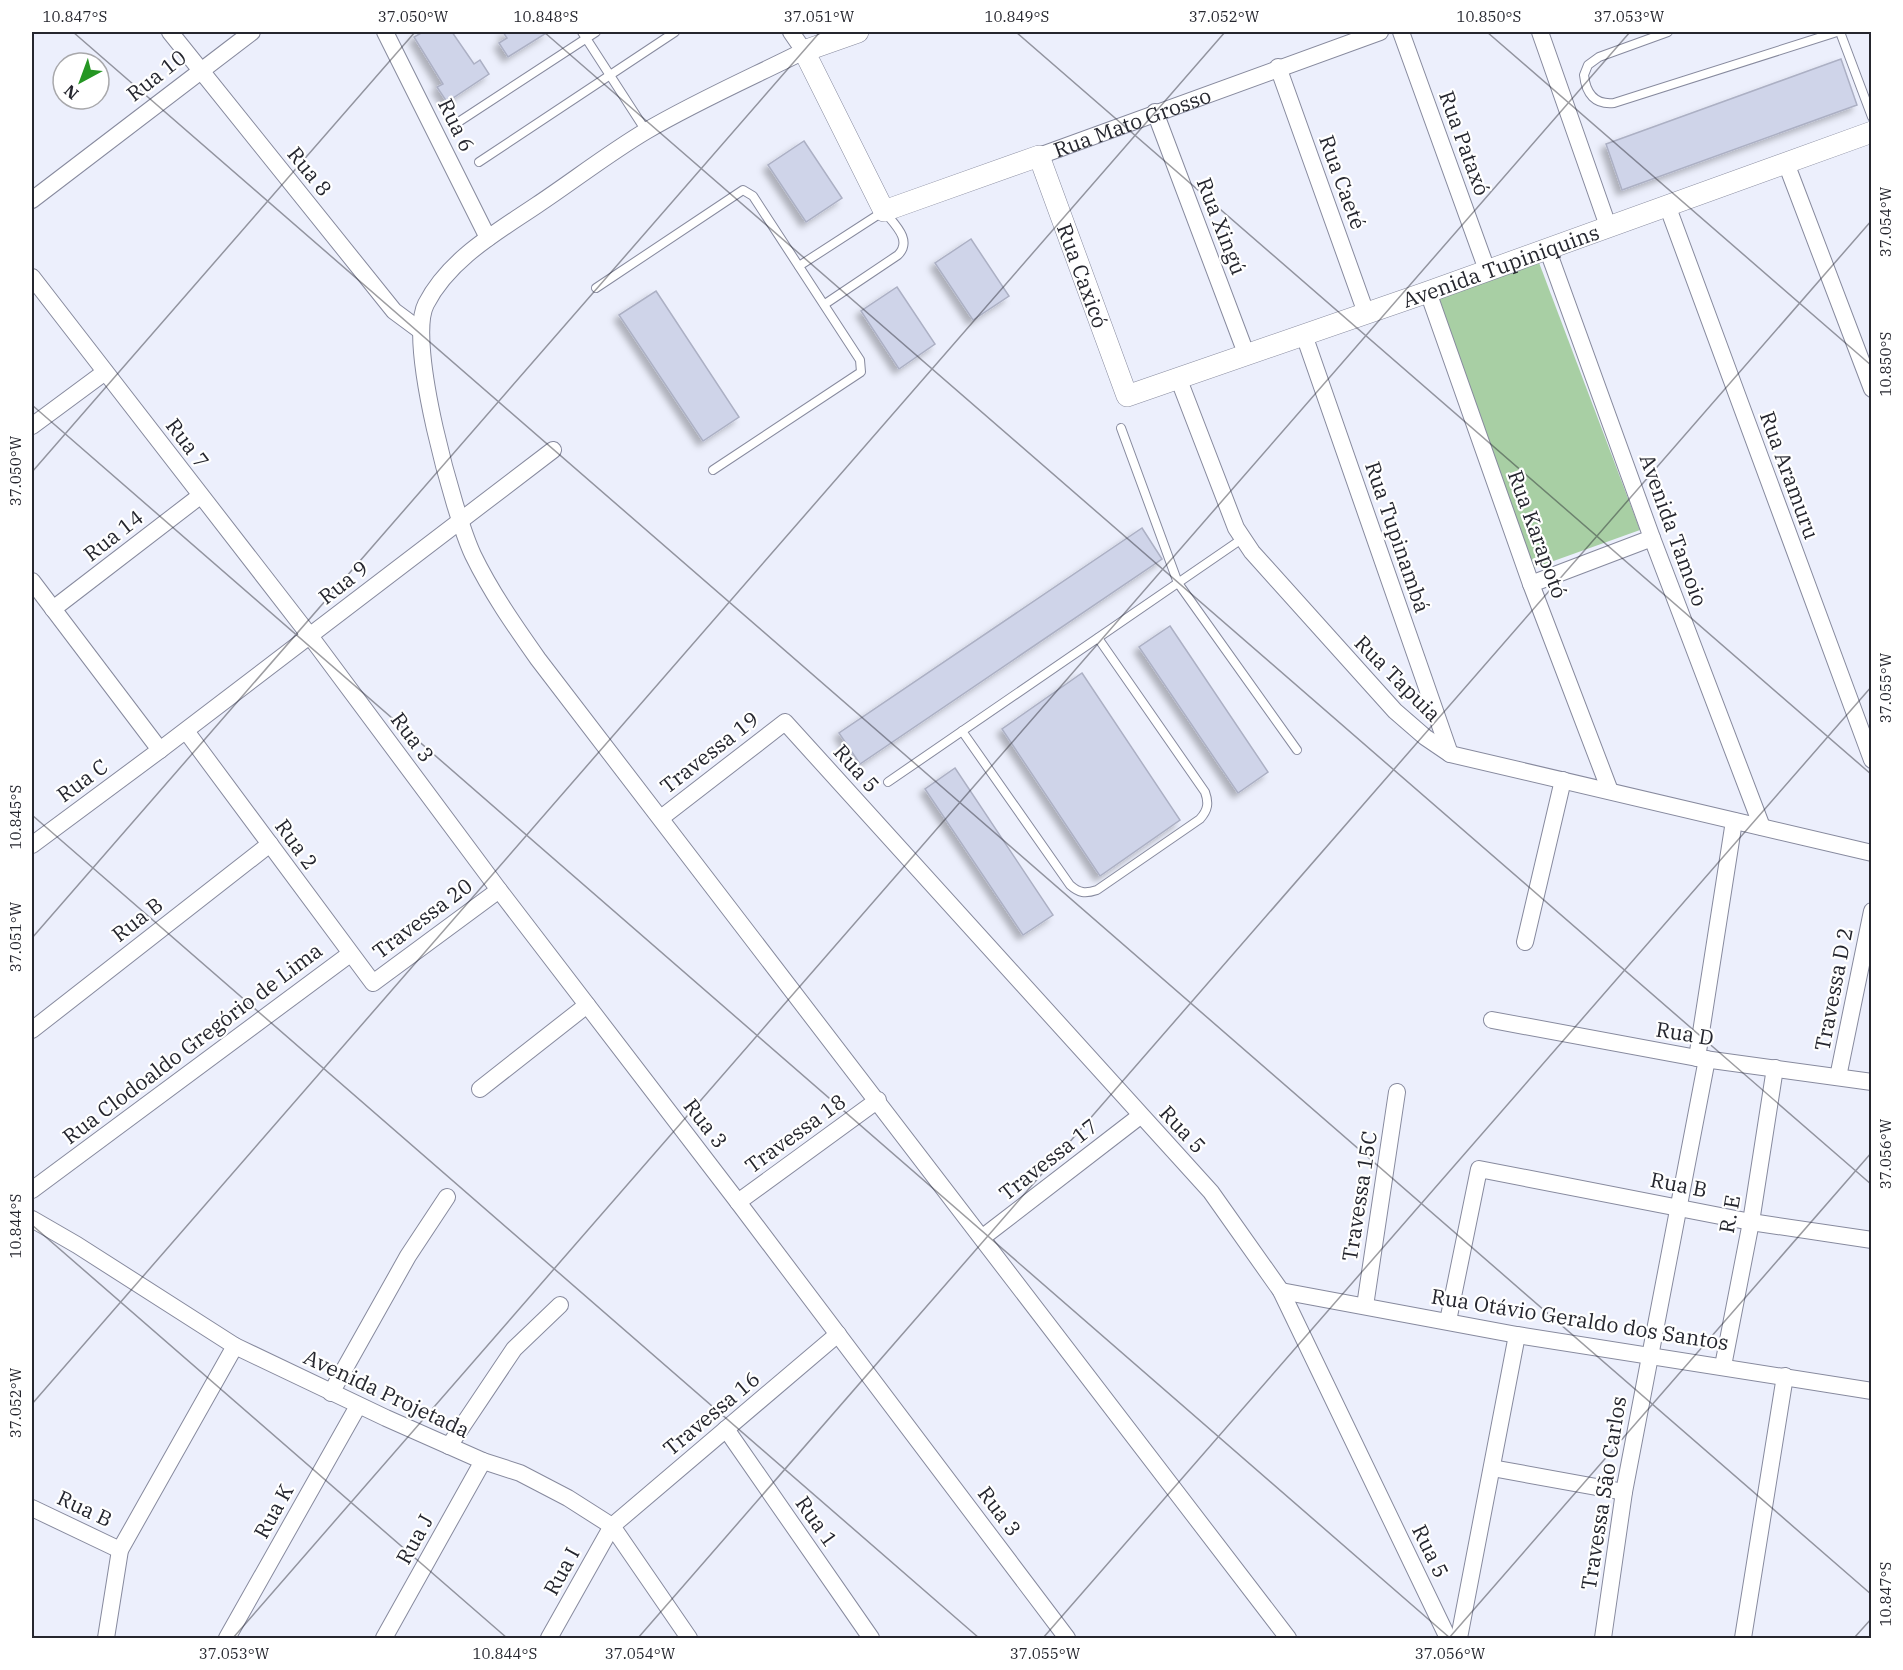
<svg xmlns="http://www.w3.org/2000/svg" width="1903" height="1670" viewBox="0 0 1903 1670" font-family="'IBM Plex Serif',serif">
<defs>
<filter id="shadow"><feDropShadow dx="-5" dy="5" stdDeviation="3" flood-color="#0004"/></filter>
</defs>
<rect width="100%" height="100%" fill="#eceffc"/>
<path fill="#a8cfa4" d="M1538 260 1640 530 1534 568 1438 297Z"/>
<g fill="#cfd4e9" stroke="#acb0c4" stroke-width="1.5" filter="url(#shadow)">
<path d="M423 32H452L474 64 480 60 489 74 447 102 437 87 443 84 414 37Z"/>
<path d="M503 32H548L508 57 499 43 507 38Z"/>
<path d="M1841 59 1857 105 1622 190 1606 144Z"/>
<path d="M804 141 842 198 806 222 768 165Z"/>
<path d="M971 239 1009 296 973 320 935 263Z"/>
<path d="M897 287 935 344 899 369 861 311Z"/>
<path d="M656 291 739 417 703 441 619 315Z"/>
<path d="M1142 528 1162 559 860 764 839 733Z"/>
<path d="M1170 626 1268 772 1238 793 1139 647Z"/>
<path d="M1082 673 1180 820 1100 876 1002 729Z"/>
<path d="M955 768 1053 915 1023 935 925 789Z"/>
</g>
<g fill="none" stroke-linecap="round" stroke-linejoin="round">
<g stroke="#878a9e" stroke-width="10">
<g id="service">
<path d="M582 32 646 131"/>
<path d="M1668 32 1599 57 1588 65 1584 75C1586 94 1595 105 1614 103L1837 32"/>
<path d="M1840 32 1872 117"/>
<path d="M460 121 596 32"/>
<path d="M479 162 675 32"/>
<path d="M799 266 884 211C894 224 913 240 898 255L825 304"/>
<path d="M596 288 743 190 753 196 860 360 861 372 713 470"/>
<path d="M1121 428 1178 583 1297 750"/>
<path d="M962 731 1070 885C1079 893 1085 894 1097 890L1200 819C1208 810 1209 803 1205 792L1098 638"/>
<path d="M888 782 1236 543"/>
</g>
</g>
<g stroke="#878a9e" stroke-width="18">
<g id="minor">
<path d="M170 32 394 311 421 331"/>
<path d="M385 32 488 238"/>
<path d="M791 32 804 51C752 77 697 101 646 131 609 153 573 181 537 205 497 232 449 259 426 304 406 342 454 514 473 555 491 592 514 625 538 659L1288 1638"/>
<path d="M1401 32 1487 270"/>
<path d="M1540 32 1608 226"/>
<path d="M1278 67 1366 313"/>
<path d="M1155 112 1247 356"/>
<path id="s1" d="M1039 156 1380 32"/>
<path d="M1786 163 1872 389"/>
<path d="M32 200 252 32"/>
<path d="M1667 205 1872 760"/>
<path d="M1547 248 1652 538 1762 827"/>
<path d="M32 277 310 636 499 890 738 1202 1067 1638"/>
<path d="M1428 292 1531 584 1610 791"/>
<path d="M1304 335 1450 754"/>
<path d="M1179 380 1236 528 1252 552 1395 711 1425 737 1450 754 1872 853"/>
<path d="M32 426 105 372"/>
<path d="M32 581 160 750"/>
<path d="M1531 584 1652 538"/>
<path d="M53 609 200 496"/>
<path d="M186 731 373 983 499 890"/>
<path d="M661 818 785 722 1211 1192 1281 1291 1447 1636"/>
<path d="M32 845 160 750 553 450"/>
<path d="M1525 942 1563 780"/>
<path d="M1492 1020 1697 1058 1872 1082"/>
<path d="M32 1030 270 844"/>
<path d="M1697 1058 1734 821"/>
<path d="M1838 1077 1872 911"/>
<path d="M480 1089 587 1005"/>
<path d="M32 1190 350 954"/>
<path d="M738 1202 878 1100"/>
<path d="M32 1219 77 1245 235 1346 386 1418 483 1461 520 1473 568 1498 612 1526 689 1638"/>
<path d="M983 1237 1140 1116"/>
<path d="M1281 1291 1517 1335 1872 1391"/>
<path d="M1365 1306 1397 1092"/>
<path d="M1448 1321 1479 1169 1751 1222 1872 1240"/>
<path d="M1723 1366 1751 1222 1775 1068"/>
<path d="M331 1393 408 1256 447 1197"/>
<path d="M726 1429 871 1638"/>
<path d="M449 1446 514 1349 560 1305"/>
<path d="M1492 1468 1624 1492"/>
<path d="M32 1508 120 1550"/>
<path d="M106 1638 120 1550 235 1346"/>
<path d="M227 1638 358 1406"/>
<path d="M384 1638 483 1461"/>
<path d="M549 1638 612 1526 838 1334"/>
<path d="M1459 1638 1517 1335"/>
<path d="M1603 1638 1624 1492 1707 1059"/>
<path d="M1743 1638 1785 1376"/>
</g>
</g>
<g stroke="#878a9e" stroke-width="22">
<g id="tertiary">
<path id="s2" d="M858 32 804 51 884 211 1039 156 1127 396 1428 292 1872 132"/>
</g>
</g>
<use href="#service" stroke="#fff" stroke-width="8"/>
<use href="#minor" stroke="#fff" stroke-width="16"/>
<use href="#tertiary" stroke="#fff" stroke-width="21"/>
</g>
<path fill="none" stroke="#25262e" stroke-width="1.5" stroke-opacity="0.45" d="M73 32 1872 1595M544 32 1872 1185M1016 32 1872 775M1487 32 1872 366M32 405 1450 1638M32 472 415 32M32 815 979 1638M32 938 820 32M32 1225 507 1638M32 1404 1225 32M32 1635 36 1638M233 1638 1630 32M638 1638 1872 220M1043 1638 1872 686M1449 1638 1872 1152M1854 1638 1872 1618"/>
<g text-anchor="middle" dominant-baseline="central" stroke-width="4.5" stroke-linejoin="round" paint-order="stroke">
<g font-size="21" fill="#25262e" stroke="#fff">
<text transform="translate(156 75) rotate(-38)">Rua 10</text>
<text stroke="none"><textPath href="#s1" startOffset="99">Rua Mato Grosso</textPath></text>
<text transform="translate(457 125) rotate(64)">Rua 6</text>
<text transform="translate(1465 143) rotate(70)">Rua Pataxó</text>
<text transform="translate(310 171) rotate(51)">Rua 8</text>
<text transform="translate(1343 182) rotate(70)">Rua Caeté</text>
<text transform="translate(1222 226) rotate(69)">Rua Xingú</text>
<text stroke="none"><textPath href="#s2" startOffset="1052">Avenida Tupiniquins</textPath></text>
<text stroke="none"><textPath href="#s2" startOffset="528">Rua Caxicó</textPath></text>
<text transform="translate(188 443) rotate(53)">Rua 7</text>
<text transform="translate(1790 475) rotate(70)">Rua Aramuru</text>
<text transform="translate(1674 530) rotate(70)">Avenida Tamoio</text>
<text transform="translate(1538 534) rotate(70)">Rua Karapotó</text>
<text transform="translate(113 535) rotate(-38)">Rua 14</text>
<text transform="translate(1398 537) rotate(71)">Rua Tupinambá</text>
<text transform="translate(343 582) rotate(-38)">Rua 9</text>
<text transform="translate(1398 678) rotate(45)">Rua Tapuia</text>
<text transform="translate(413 737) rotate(53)">Rua 3</text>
<text transform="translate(709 752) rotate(-38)">Travessa 19</text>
<text transform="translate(857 768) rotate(48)">Rua 5</text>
<text transform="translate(82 780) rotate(-36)">Rua C</text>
<text transform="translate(297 844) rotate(54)">Rua 2</text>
<text transform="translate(422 918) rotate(-37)">Travessa 20</text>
<text transform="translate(137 919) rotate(-38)">Rua B</text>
<text transform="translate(1833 989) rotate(-79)">Travessa D 2</text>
<text transform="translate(1685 1033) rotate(9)">Rua D</text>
<text transform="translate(192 1043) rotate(-37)">Rua Clodoaldo Gregório de Lima</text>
<text transform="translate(706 1123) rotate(52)">Rua 3</text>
<text transform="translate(1183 1129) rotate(47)">Rua 5</text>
<text transform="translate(795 1133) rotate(-36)">Travessa 18</text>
<text transform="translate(1048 1159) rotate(-38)">Travessa 17</text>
<text transform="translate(1679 1184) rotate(11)">Rua B</text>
<text transform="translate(1359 1196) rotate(-81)">Travessa 15C</text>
<text transform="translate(1729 1214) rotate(-80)">R. E</text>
<text transform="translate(1580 1319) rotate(9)">Rua Otávio Geraldo dos Santos</text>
<text transform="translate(387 1393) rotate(25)">Avenida Projetada</text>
<text transform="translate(711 1413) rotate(-40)">Travessa 16</text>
<text transform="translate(1603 1493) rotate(-81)">Travessa São Carlos</text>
<text transform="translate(85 1508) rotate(25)">Rua B</text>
<text transform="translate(273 1511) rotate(-61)">Rua K</text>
<text transform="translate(1000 1511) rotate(53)">Rua 3</text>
<text transform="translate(817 1521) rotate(55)">Rua 1</text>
<text transform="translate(414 1539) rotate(-61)">Rua J</text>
<text transform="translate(1431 1551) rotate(64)">Rua 5</text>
<text transform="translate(561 1571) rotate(-61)">Rua I</text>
</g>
</g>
<rect width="1903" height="1670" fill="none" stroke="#ffffff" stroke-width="66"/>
<g transform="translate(81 81) rotate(221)"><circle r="28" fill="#ffffff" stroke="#a8a8ab" stroke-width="1.5"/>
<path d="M0-4.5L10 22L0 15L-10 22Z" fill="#259623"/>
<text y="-9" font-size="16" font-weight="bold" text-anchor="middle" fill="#25262e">N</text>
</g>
<rect x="33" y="33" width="1837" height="1604" fill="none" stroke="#25262e" stroke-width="2"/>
<g font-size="15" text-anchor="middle" fill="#25262e">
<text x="75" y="22">10.847°S</text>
<text x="413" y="22">37.050°W</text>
<text x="546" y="22">10.848°S</text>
<text x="819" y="22">37.051°W</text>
<text x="1017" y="22">10.849°S</text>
<text x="1224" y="22">37.052°W</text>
<text x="1489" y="22">10.850°S</text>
<text x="1629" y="22">37.053°W</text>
<text transform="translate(1886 222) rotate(-90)" y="5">37.054°W</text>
<text transform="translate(1886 364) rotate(-90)" y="5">10.850°S</text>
<text transform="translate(16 471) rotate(-90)" y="5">37.050°W</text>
<text transform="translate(1886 688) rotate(-90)" y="5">37.055°W</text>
<text transform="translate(16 817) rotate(-90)" y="5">10.845°S</text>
<text transform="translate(16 937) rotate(-90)" y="5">37.051°W</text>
<text transform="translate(1886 1154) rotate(-90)" y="5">37.056°W</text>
<text transform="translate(16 1226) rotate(-90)" y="5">10.844°S</text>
<text transform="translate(16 1403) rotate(-90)" y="5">37.052°W</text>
<text transform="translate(1886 1594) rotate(-90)" y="5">10.847°S</text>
<text x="234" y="1659">37.053°W</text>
<text x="505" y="1659">10.844°S</text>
<text x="640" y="1659">37.054°W</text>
<text x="1045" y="1659">37.055°W</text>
<text x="1450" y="1659">37.056°W</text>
</g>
</svg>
